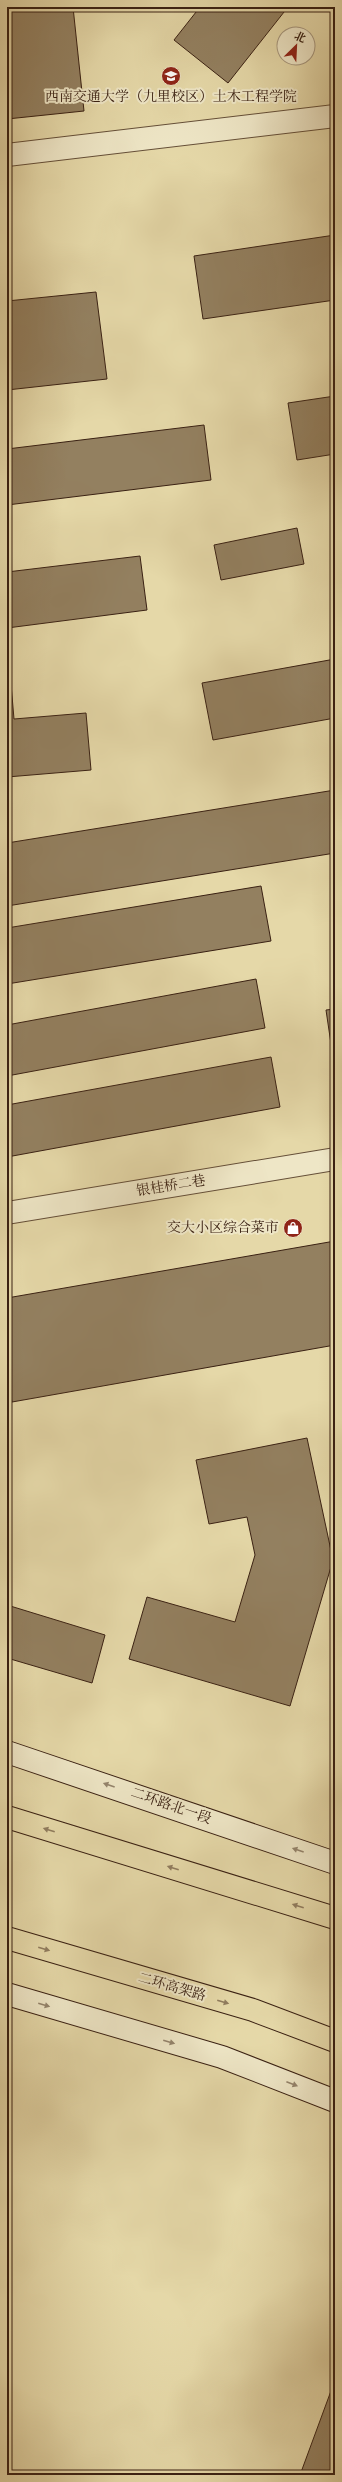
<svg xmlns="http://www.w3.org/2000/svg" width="342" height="2482" viewBox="0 0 342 2482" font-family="'Old Standard TT','Noto Serif SC',serif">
<rect width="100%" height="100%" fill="#e5d8a8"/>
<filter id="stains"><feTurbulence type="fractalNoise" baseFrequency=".005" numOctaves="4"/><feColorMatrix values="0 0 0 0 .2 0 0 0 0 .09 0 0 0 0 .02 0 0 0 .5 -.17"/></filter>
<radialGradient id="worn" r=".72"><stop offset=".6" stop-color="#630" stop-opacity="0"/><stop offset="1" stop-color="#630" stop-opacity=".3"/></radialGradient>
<g fill="#938060" stroke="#3a2113">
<path d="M7 7H73L84 111 7 119Z"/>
<path d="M200 7H288L228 83 174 40Z"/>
<path d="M335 235V300L203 319 194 256Z"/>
<path d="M96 292 107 379 7 390V301Z"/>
<path d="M335 396V454L297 460 288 403Z"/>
<path d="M204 425 211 480 7 505V449Z"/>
<path d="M297 528 304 564 221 580 214 545Z"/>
<path d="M140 556 147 610 7 628V572Z"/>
<path d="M335 659V718L213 740 202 683Z"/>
<path d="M7 684H11L14 719 86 713 91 770 7 777Z"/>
<path d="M335 790V853L7 906V843Z"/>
<path d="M261 886 271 941 7 984V928Z"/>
<path d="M256 979 265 1028 7 1076V1025Z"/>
<path d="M335 1009V1071L326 1010Z"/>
<path d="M271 1057 280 1107 7 1157V1105Z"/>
<path d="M335 1241V1345L12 1402 7 1375V1298Z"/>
<path d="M307 1438 333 1560 290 1706 129 1659 147 1597 235 1622 255 1555 247 1517 209 1524 196 1460Z"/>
<path d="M7 1605 105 1635 92 1683 7 1658Z"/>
<path d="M335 2380V2475H300Z"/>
</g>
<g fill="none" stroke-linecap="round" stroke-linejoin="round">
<g stroke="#654f38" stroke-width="24">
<g id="minor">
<path d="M7 155 335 116"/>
<path d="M7 1213 335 1159"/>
</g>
</g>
<g stroke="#3a2113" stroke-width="24">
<g id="secondary">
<path d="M7 1752 335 1863"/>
<path d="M7 1994 222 2057 335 2101"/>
</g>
</g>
<g stroke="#3a2113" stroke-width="24">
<g id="trunk">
<path d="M7 1817 335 1918"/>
<path d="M7 1938 253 2010 335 2041"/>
</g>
</g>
<use href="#minor" stroke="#eee6c6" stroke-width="22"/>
<use href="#secondary" stroke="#eee6c6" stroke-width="22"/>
<use href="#trunk" stroke="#e5d8a8" stroke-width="22"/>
</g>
<defs><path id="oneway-solid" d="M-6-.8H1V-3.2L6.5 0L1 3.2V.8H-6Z"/></defs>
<g fill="#94846c">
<use href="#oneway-solid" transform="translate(109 1785) rotate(-161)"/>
<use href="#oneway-solid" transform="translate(298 1850) rotate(-161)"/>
<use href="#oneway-solid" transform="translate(44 2005) rotate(16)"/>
<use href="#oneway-solid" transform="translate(169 2042) rotate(16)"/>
<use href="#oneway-solid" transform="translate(292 2084) rotate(21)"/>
</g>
<g fill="#907c5e">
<use href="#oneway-solid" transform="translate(49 1830) rotate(-163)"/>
<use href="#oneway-solid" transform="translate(173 1868) rotate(-163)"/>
<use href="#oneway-solid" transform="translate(298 1906) rotate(-163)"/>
<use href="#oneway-solid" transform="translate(44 1949) rotate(16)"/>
<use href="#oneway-solid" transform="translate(223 2002) rotate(16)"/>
</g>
<defs>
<g id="university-disc" transform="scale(1)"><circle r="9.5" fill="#8f2418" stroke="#eee6c6"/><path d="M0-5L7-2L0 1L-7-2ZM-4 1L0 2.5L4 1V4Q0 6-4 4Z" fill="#fff"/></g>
<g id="shop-disc" transform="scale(1)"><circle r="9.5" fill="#8f2418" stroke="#eee6c6"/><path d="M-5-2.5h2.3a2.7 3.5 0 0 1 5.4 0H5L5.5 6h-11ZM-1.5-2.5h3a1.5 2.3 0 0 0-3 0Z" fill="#fff"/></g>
</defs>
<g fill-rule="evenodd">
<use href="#university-disc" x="171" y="76"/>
<use href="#shop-disc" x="293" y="1228"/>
</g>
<g text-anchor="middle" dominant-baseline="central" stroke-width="4" stroke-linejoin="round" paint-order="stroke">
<g font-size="14" fill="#3a2113" stroke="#eee6c6">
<text x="171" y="97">西南交通大学（九里校区）土木工程学院</text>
<text x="279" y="1228" text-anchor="end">交大小区综合菜市</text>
</g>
<g font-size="14" fill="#3a2113" stroke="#eee6c6">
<text transform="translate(171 1186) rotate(-9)">银桂桥二巷</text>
<text transform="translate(171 1806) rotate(19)">二环路北一段</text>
<text transform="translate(172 1987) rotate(16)">二环高架路</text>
</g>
</g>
<rect width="342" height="2482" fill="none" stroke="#e5d8a8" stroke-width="24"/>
<rect x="8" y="8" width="326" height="2466" fill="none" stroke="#3a2113" stroke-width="2"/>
<rect x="12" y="12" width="318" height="2458" fill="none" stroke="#3a2113"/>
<g transform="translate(296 46) rotate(24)"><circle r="19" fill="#eee6c6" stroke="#a6977e"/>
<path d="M0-3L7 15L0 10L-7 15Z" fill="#8f2418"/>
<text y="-6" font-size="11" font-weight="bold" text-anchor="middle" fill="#3a2113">北</text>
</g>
<rect width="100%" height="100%" filter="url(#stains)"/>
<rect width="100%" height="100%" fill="url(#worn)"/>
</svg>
